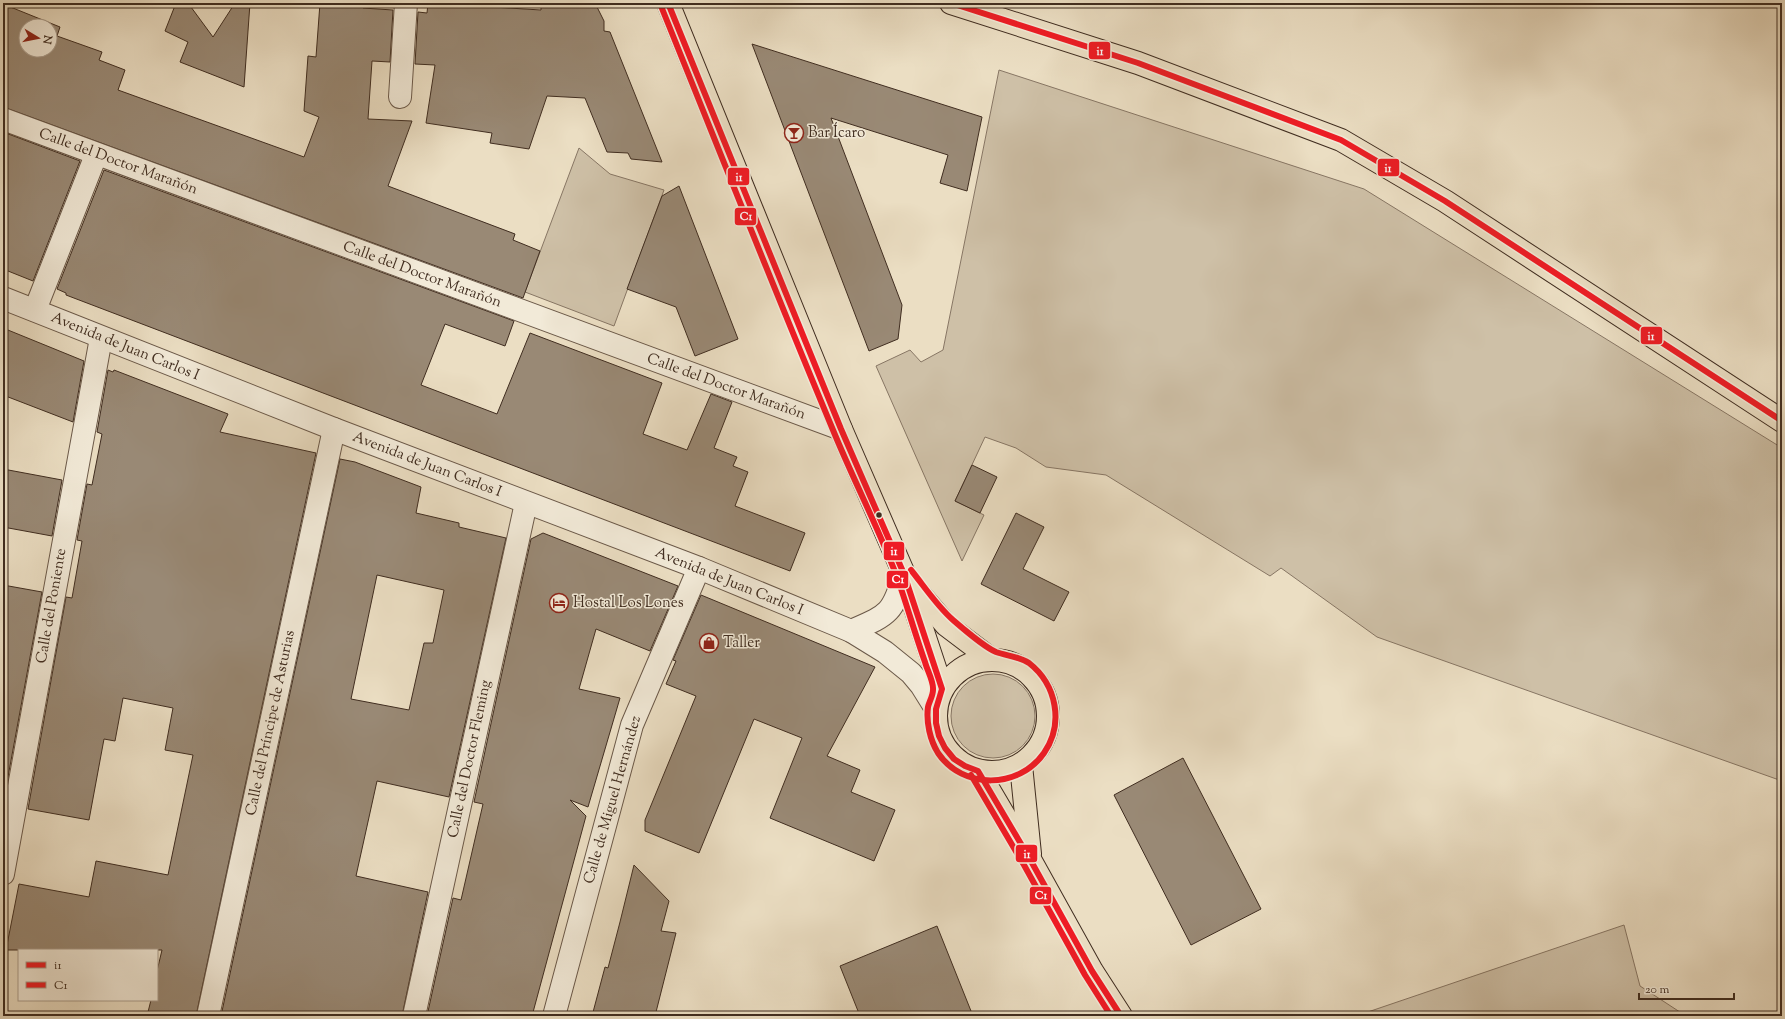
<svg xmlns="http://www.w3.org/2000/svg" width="1785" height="1019" viewBox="0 0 1785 1019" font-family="'Sorts Mill Goudy',serif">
<rect width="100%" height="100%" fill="#ebdec3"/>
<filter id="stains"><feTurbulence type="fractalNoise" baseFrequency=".005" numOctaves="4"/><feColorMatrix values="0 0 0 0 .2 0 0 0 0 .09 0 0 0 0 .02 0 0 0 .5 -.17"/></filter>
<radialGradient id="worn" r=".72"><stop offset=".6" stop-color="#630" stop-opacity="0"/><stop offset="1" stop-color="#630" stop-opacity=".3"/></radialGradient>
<g fill="#cec0a7" stroke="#877664">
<path d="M999 70 1364 189 1782 448V781L1377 637 1281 568 1270 576 1106 475 1046 467 1016 448 985 437 955 501 984 515 962 561 876 366 910 350 921 362 943 350Z"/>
<path d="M579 148 610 174 664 190 614 326 525 292Z"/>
<circle cx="993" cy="716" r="42"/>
<path d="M1624 925 1640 986 1686 1016H1356Z"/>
</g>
<g fill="#998975" stroke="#402d20" fill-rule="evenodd">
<path d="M176 3H188L213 37 235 3H250L244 87 180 62 188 42 165 31Z"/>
<path d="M320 3H364L363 8 393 10 390 62 372 61 368 119 412 121 388 186 515 234 513 240 540 251 523 298 3 107V4L60 27 57 36 102 52 99 60 125 70 118 90 304 157 319 117 304 111 308 56 316 57ZM26 26H50V50H26Z"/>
<path d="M428 3 541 10V3H595L604 21V31L610 32 662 162 631 159 628 153 607 152 585 98 547 96 529 149 490 143 492 133 426 123 435 65 415 64 418 12 427 13Z"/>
<path d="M752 44 982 117 967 191 940 183 948 155 831 118 902 305 898 339 869 351Z"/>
<path d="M3 132 80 161 33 281 3 269Z"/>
<path d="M104 170 514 321 505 346 445 324 421 385 497 414 530 333 662 383 643 434 687 450 711 394 732 402 714 448 737 457 733 466 748 472 735 506 805 533 790 571 66 295V293L57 289Z"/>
<path d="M679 186 738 339 695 356 676 307 627 289 662 196Z"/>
<path d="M3 328 84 361 73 422 3 395Z"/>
<path d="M108 370 113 372 114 370 228 414 220 432 316 453 196 1016H147L151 1000H157V971L162 950H6L19 884 89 897 96 861 168 875 193 755 165 750 173 708 123 698 115 741 104 739 89 820 28 809 66 597 72 598 82 541 77 540 87 484 92 485 102 434 97 432Z"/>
<path d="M340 459 355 462 421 487 416 513 459 523V527L506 538 449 797 377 781 356 876 428 892 402 1016H221ZM377 575 444 590 433 643H424L409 710 351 699Z"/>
<path d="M972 465 997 477 980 513 955 501Z"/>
<path d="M3 469 62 480 52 536 3 527Z"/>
<path d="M1016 513 1044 527 1023 569 1069 592 1054 621 981 584Z"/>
<path d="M543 533 678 586 650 651 596 629 579 689 620 698 588 807 570 800 586 816 532 1016H427L453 898 461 900 483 804 474 802 531 539Z"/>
<path d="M3 585 42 592 3 804Z"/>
<path d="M701 595 875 667 827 756 860 770 851 792 895 810 874 861 770 818 802 738 754 719 699 853 645 831V820L696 696 666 684 676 661 673 660Z"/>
<path d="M1183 758 1261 909 1191 945 1114 795Z"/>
<path d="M634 865 669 901 661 931 676 933 655 1016H592L605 967 608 968 620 922Z"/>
<path d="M937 926 973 1016H860L840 966Z"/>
</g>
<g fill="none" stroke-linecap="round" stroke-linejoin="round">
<g stroke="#6b5949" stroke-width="24">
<g id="minor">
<path d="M400 97 406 3"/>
<path d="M3 119 841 429"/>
<path d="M3 298 334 429 699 568 851 631 885 652 911 673 921 685 936 709"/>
<path d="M35 310 96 155"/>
<path d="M851 631C888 615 893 614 904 574"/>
<path d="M3 874 101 338"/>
<path d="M208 1016 334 429"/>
<path d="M414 1016 526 503"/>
<path d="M554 1016 632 725 699 568"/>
</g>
</g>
<g stroke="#402d20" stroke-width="24">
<g id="major">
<path d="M668 3 841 429 904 574 942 689"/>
<path d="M951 3 1138 63 1341 140 1445 201 1782 421"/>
<path d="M912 585 946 625 991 659"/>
<circle cx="992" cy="716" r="56"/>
<path d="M1021 765 1030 854"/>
<path d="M978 771 1031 861 1092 971 1121 1016"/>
</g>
</g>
<use href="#minor" stroke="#f2ead8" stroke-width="22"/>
<use href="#major" stroke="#ebdec3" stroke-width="22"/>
<g stroke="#f2ead8" stroke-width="9">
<g id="bus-1">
<path d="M668 3 841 429 904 574 942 689 936 709V723L939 736 945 748 954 759 965 766 978 771 1031 861 1092 971 1121 1016"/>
<path d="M951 3 1138 63 1341 140 1445 201 1782 421"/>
</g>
</g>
<g stroke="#f2ead8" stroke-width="9">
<g id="bus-2">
<path d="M661 6C718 147 774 289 833 430 853 479 878 527 897 577 907 605 915 634 925 662 927 670 934 682 933 690 933 696 929 702 928 707 926 722 930 740 938 753 963 790 1019 789 1044 753 1064 724 1057 685 1029 663 1018 656 1007 656 996 652 986 648 961 627 953 620 937 606 924 586 911 570"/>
<path d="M971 775 1024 865 1085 975 1111 1016"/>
</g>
</g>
<use href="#bus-1" stroke="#ee1c25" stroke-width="6"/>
<use href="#bus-2" stroke="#ee1c25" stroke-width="6"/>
</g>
<defs>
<g id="bar-ring" transform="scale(1)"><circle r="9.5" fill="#f2ead8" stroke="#8f2418" stroke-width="1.5"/><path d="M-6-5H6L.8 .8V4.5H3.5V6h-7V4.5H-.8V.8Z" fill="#8f2418"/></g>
<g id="hotel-ring" transform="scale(1)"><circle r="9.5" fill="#f2ead8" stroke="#8f2418" stroke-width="1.5"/><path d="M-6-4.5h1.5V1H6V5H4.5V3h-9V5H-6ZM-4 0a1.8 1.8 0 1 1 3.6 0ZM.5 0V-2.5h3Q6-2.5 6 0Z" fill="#8f2418"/></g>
<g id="shop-ring" transform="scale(1)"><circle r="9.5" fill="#f2ead8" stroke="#8f2418" stroke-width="1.5"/><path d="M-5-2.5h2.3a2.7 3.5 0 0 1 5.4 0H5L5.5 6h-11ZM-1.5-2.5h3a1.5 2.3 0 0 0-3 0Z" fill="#8f2418"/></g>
</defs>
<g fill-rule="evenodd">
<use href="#bar-ring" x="794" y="133"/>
<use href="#hotel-ring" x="559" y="603"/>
<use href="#shop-ring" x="709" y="643"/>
</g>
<circle fill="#402d20" stroke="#f2ead8" stroke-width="1.5" cx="879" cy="515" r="3.5"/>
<g text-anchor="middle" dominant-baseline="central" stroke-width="3" stroke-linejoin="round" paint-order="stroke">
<g font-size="15" fill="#402d20" stroke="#f2ead8" text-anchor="start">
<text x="808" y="133">Bar Ícaro</text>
<text x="573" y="603">Hostal Los Lones</text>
<text x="723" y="643">Taller</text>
</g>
<g font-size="15" fill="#402d20" stroke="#f2ead8">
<text transform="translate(118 162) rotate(20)">Calle del Doctor Marañón</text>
<text transform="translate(422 275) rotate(20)">Calle del Doctor Marañón</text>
<text transform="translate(125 347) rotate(22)">Avenida de Juan Carlos I</text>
<text transform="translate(726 387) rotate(20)">Calle del Doctor Marañón</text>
<text transform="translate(427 465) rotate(21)">Avenida de Juan Carlos I</text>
<text transform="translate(729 582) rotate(22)">Avenida de Juan Carlos I</text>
<text transform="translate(52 606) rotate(-80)">Calle del Poniente</text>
<text transform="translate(271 723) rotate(-78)">Calle del Príncipe de Asturias</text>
<text transform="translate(470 759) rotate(-78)">Calle del Doctor Fleming</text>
<text transform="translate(613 800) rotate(-74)">Calle de Miguel Hernández</text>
</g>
</g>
<g stroke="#f2ead8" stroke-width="1.5">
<rect x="1088" y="41" width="23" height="19" rx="4" fill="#ee1c25"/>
<rect x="1377" y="158" width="23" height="19" rx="4" fill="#ee1c25"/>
<rect x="727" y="167" width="23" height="19" rx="4" fill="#ee1c25"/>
<rect x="734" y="207" width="23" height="19" rx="4" fill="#ee1c25"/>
<rect x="1640" y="326" width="23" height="19" rx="4" fill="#ee1c25"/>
<rect x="883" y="541" width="22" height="20" rx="4" fill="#ee1c25"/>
<rect x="886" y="570" width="23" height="19" rx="4" fill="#ee1c25"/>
<rect x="1015" y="844" width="23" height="19" rx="4" fill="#ee1c25"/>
<rect x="1029" y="886" width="23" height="19" rx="4" fill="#ee1c25"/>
</g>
<g font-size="11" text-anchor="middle" font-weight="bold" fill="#fff">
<text x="1100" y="55">i1</text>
<text x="1388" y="172">i1</text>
<text x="739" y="181">i1</text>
<text x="746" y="220">C1</text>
<text x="1651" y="340">i1</text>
<text x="894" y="555">i1</text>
<text x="898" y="583">C1</text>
<text x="1027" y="858">i1</text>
<text x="1041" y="899">C1</text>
</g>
<rect width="1785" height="1019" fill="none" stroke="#ebdec3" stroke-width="16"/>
<rect x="4" y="4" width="1777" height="1011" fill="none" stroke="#402d20" stroke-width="2"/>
<rect x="8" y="8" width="1769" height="1003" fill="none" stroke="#402d20"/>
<rect x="18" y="949" width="140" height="52" fill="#f2ead8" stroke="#ab9e8e"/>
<rect x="26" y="962" width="20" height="6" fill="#ee1c25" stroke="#ab9e8e"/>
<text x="54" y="969" font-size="12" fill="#402d20">i1</text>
<rect x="26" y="982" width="20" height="6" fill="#ee1c25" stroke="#ab9e8e"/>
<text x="54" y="989" font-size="12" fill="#402d20">C1</text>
<g transform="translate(38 38) rotate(100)"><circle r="19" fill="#f2ead8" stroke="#ab9e8e"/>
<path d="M0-3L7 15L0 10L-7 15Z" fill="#8f2418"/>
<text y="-6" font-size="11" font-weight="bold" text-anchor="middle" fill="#402d20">N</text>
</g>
<path d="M1639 993v6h95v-6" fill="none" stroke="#402d20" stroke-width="2"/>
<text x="1645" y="993" font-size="12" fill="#402d20" stroke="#f2ead8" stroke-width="3" paint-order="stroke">20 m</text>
<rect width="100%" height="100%" filter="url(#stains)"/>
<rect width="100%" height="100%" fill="url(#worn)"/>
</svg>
